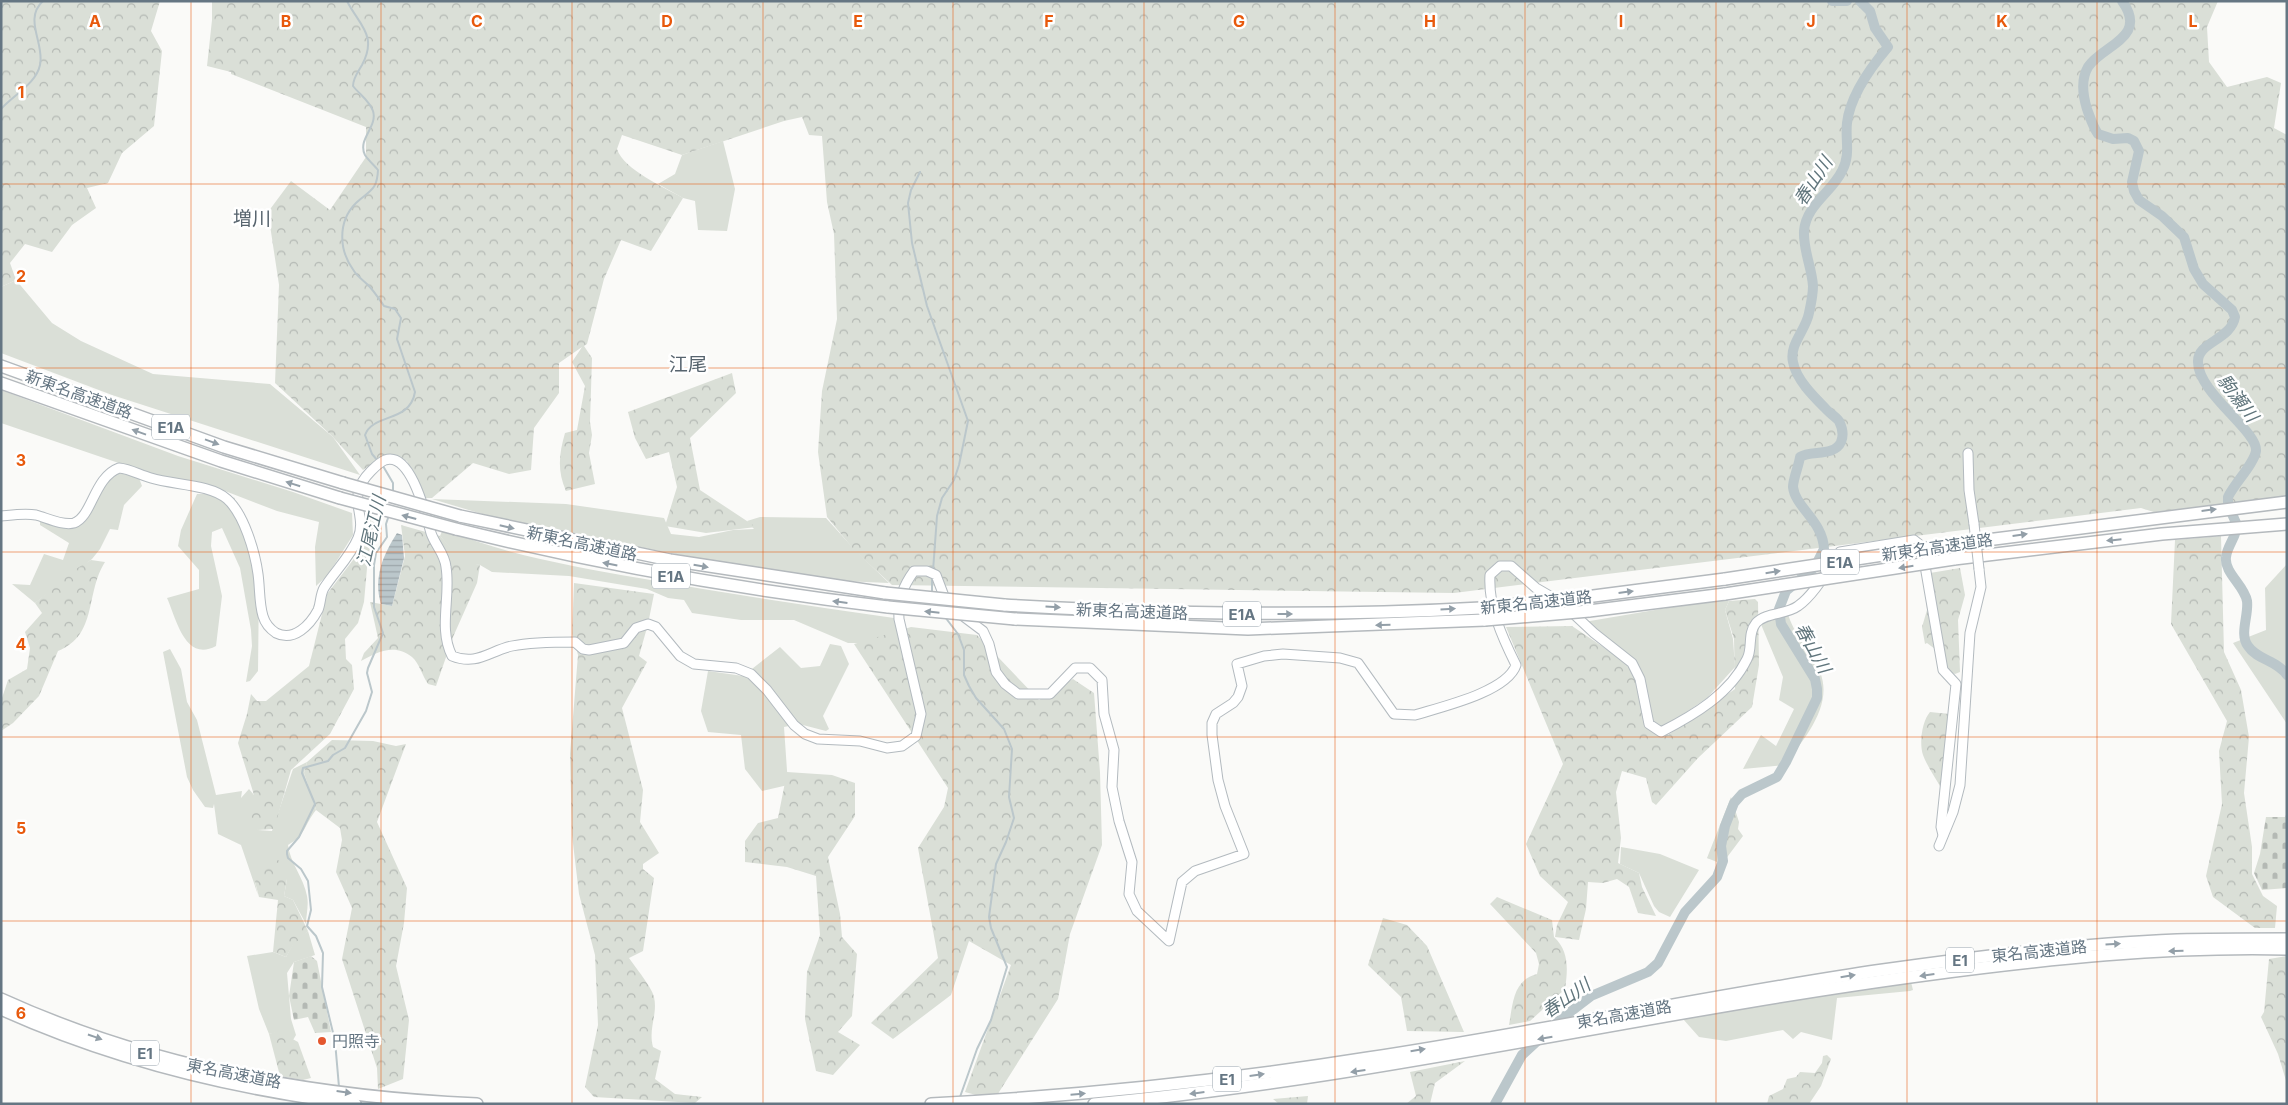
<svg xmlns="http://www.w3.org/2000/svg" width="2288" height="1105" viewBox="0 0 2288 1105" font-family="Inter,'Noto Sans JP',sans-serif">
<defs>
<pattern id="forest-crowns" width="20" height="18" patternUnits="userSpaceOnUse" patternTransform="scale(1.25)"><rect width="20" height="18" fill="#dadfd7"/><path d="M2 6a3 3 0 1 1 6 0M12 15a3 3 0 1 1 6 0" fill="none" stroke="#b4b9b4"/></pattern>
<pattern id="cemetery-stones" width="16" height="16" patternUnits="userSpaceOnUse" patternTransform="scale(1.25)"><rect width="16" height="16" fill="#dadfd7"/><path d="M2 7V4a2 2 0 0 1 4 0v3zM10 15v-3a2 2 0 0 1 4 0v3z" fill="#b4b9b4"/></pattern>
<pattern id="water-rules" width="6" height="5" patternUnits="userSpaceOnUse" patternTransform="scale(1.25)"><rect width="6" height="5" fill="#bbc7cb"/><path d="M0 2.5h6" fill="none" stroke="#9ca6aa"/></pattern>
</defs>
<rect width="100%" height="100%" fill="#fafaf8"/>
<g fill="#dadfd7">
<path d="M723 141 735 189 727 231 698 230 695 201 683 198 658 184 675 174 682 155Z"/>
<path d="M16 280 52 323 81 341 153 374 270 384 333 437 360 475 112 395 1 353V287Z"/>
<path d="M1 390 178 456 293 492 352 513 353 535 328 575 316 586 315 547 319 522 277 511 225 491 154 475 1 423Z"/>
<path d="M111 471 139 478 142 486 124 505 118 530 110 529 100 549 92 559 35 603 12 584 30 585 44 554 63 560 69 543 40 525V521L51 519 75 524Z"/>
<path d="M197 494H221L235 498 233 507 254 555 259 583 258 671 250 681 246 682 252 646 251 630 240 568 222 528 212 532 211 546 222 596 216 646C185 663 176 618 167 598L199 589V570L178 546 181 530Z"/>
<path d="M432 499 566 504 664 518 671 534 699 537 733 530 754 529 747 521 760 517 826 518 855 550 889 583 842 581 770 571 577 536 502 520Z"/>
<path d="M443 529C506 555 572 566 639 578 724 593 809 606 894 618L900 631 860 643H848L794 620H741L692 613 684 600 668 598 647 589 569 576 492 572 480 565 463 563 440 536Z"/>
<path d="M2287 564V724L2233 643 2266 630 2265 588Z"/>
<path d="M1708 601H1729L1725 610 1733 639 1735 667 1707 698 1663 728 1654 724 1638 668 1584 622Z"/>
<path d="M1787 611C1794 636 1810 650 1820 672 1834 706 1803 741 1784 765L1743 769 1761 735 1776 746 1794 709 1779 700 1783 677 1760 622Z"/>
<path d="M830 644 841 646 849 664 823 716 829 729 826 731 799 724 784 727 788 785 762 791 745 769 741 735 708 732 701 711 708 671 743 676 780 647 801 668 820 666Z"/>
<path d="M170 649 181 669 187 702 197 720 216 795 242 791 241 798 249 789 254 795 258 830 272 831 293 769 307 762 304 773 316 810C304 825 306 835 288 845 290 863 304 878 307 896 309 905 306 915 306 924L293 900 284 896 287 879 255 882 258 895 241 845 218 834 214 804 213 808 205 807 193 790 187 777 163 652Z"/>
<path d="M1621 847 1660 854 1699 870 1670 917 1659 912 1654 906 1639 873 1620 864Z"/>
<path d="M308 931 315 955 294 962 287 973 291 1019 296 1035 293 1040 278 1032 269 1034 259 1009 247 956 273 952 286 957 294 942Z"/>
<path d="M1911 982 1913 990 1910 991 1837 998 1832 1040 1801 1032 1793 1039 1783 1030 1726 1041 1699 1037 1683 1019 1872 985Z"/>
</g>
<g fill="url(#forest-crowns)">
<path d="M1 1H160L151 31 162 51 154 126 122 153 108 183 87 188 96 208 72 225 52 252 25 244 10 263 16 280 1 287Z"/>
<path d="M212 1H2218L2207 27 2209 62 2227 87 2267 77 2281 83 2274 128 2287 135V499L2160 514 2141 508 1454 593 892 585 855 551 827 517 818 452 822 391 837 319 834 234 827 202 822 136 809 135 802 117 784 121 682 155 622 135 617 149C624 170 664 187 683 198L651 251 621 240 604 279 587 344 584 346 592 358 590 422 592 435 589 453 595 484 566 491C557 471 559 454 565 433L577 430 585 386 572 362 582 347 559 363V393L534 428 531 470 509 474 473 463 432 498H422L407 461 387 454 363 470 332 436 275 383 279 285 268 212 291 181 330 210 366 157V127L231 74V72L207 66 212 20Z"/>
<path d="M732 373 736 393 690 438 700 490 756 527 706 533 665 526 677 487 669 452 646 459 635 438 628 412Z"/>
<path d="M371 516 376 519 377 538 368 557 364 602 358 623 345 639 346 659 352 665 354 689 330 734 291 770 274 829 258 830 251 819 254 795 238 743 247 714 251 694 257 701H266L309 666 327 594 363 547Z"/>
<path d="M401 525 440 536 463 561 480 565 477 583 453 637 436 686 428 684C423 677 419 663 412 657 395 643 377 652 361 661L364 653 378 638 370 602 392 606 405 556Z"/>
<path d="M2221 536 2224 652 2241 690 2249 737 2244 793 2252 847V874L2263 896 2277 906 2275 928H2255L2213 897 2206 876 2222 804 2219 751 2227 721 2171 624 2175 540Z"/>
<path d="M91 560 105 562C85 593 98 635 58 651L39 696 13 723 1 731V701L8 680 27 669 30 648 25 632 42 613 35 603 74 570Z"/>
<path d="M1960 568 1965 595 1958 620 1960 672 1955 674 1944 671 1935 649 1927 643 1925 644 1922 627 1927 610 1924 574Z"/>
<path d="M574 583 654 594 648 624 639 656 647 662 622 708 643 790 640 822 659 853 643 864V869L654 878 643 951 629 958C635 967 652 987 654 997 658 1015 648 1028 653 1047L661 1051 655 1079 675 1094 702 1097 695 1103 594 1097 585 1087 598 1025 595 955 579 894 572 835 570 754 578 655 572 634Z"/>
<path d="M1755 599 1758 602 1759 665 1752 707 1698 758 1656 805 1652 802 1646 778 1622 771 1616 792 1621 838 1618 863 1639 873 1642 887 1656 916 1638 913 1629 887 1617 879 1603 883 1588 882 1586 909 1579 940 1555 937 1557 925 1568 902 1540 876 1526 844 1563 764 1506 627 1572 626 1624 661 1633 671 1646 725 1668 735 1735 689 1734 639 1725 610 1729 601Z"/>
<path d="M911 627 977 635 1039 700 1073 679 1094 693 1100 772 1102 845 1070 934 1058 999 994 1100 965 1092 1011 965 969 941 951 995 893 1039 871 1023 938 958 918 848 944 807 948 788 854 644Z"/>
<path d="M1930 712 1949 714 1941 788C1935 777 1927 766 1923 755 1919 743 1922 721 1930 712Z"/>
<path d="M332 740 373 741 396 746 406 744 377 822 407 888 404 923 396 966 409 1020 403 1079 378 1089 377 1068 342 959 352 908 336 872 342 840 340 828 316 810 304 773 307 762Z"/>
<path d="M787 772 832 775 855 783V816L828 857 840 914 842 937 857 954 852 1016 838 1032 860 1045 833 1075 816 1071 805 1019 807 972 820 935 816 876 787 867 745 862V841L758 823 778 818Z"/>
<path d="M1731 797 1739 822 1738 829 1743 836 1722 864 1707 858Z"/>
<path d="M276 860 282 861 287 879 284 896 293 900 308 931 293 945 286 957 273 952 278 900 259 897 255 882 262 865Z"/>
<path d="M1497 897 1552 920 1554 937C1569 951 1568 969 1565 989L1530 1021 1509 1025C1513 1003 1513 980 1537 974L1539 964 1536 953 1490 904Z"/>
<path d="M1383 918 1407 925 1427 946 1464 1032 1407 1031 1401 997 1368 965Z"/>
<path d="M2287 956V1084L2278 1054 2261 1017 2264 1012 2269 959Z"/>
<path d="M278 1031 298 1042 311 1078 303 1080 280 1076 269 1034Z"/>
<path d="M1827 1055 1831 1059 1821 1086 1809 1104H1767L1769 1096 1783 1089 1787 1079 1796 1077 1800 1072 1815 1073 1822 1063 1823 1056Z"/>
<path d="M1465 1061 1435 1083 1430 1104H1406L1416 1096 1410 1072Z"/>
<path d="M1308 1096 1307 1104H1279L1273 1099Z"/>
</g>
<g fill="url(#cemetery-stones)">
<path d="M2287 812V888L2262 890 2254 873 2260 854 2266 817H2285Z"/>
<path d="M311 956 317 961 331 1032 315 1033 308 1017 294 1020 289 996 294 962Z"/>
</g>
<path fill="url(#water-rules)" d="M397 533 402 535 404 558 392 606 381 604C373 578 383 555 397 533Z"/>
<g fill="none" stroke-linecap="round" stroke-linejoin="round">
<g stroke="#bbc7cb" stroke-width="2">
<path d="M347 1C359 25 378 35 362 65 358 72 353 78 353 86 360 95 369 100 373 111 378 127 357 139 365 155 368 160 374 165 378 170 377 191 370 190 356 203 337 222 339 251 354 271 357 276 363 280 368 285 374 291 379 299 384 306L395 309 401 318 397 339 415 392C410 423 373 413 365 435L372 454 378 461"/>
<path d="M1 109C13 95 36 84 40 65 45 44 23 19 43 1"/>
<path d="M920 172 911 190 908 203 912 243 927 306 968 421 959 465 954 480 942 498 937 516 933 571"/>
<path d="M383 466 393 483V493"/>
<path d="M932 576V593"/>
<path d="M945 617 958 634 964 650V675L969 686 976 698 1004 729 1012 749 1009 797 1014 818 1006 842 996 864 989 917 991 928 1007 967 991 1020 977 1049 960 1097"/>
<path d="M339 1087 335 1041 322 987 323 953 316 936 307 926 311 910 308 881 301 869 288 858 287 854V851L299 837 315 804 302 773 303 768 328 761 333 755 345 748 366 711 372 692 367 673 368 668 383 633 374 607V565L376 553 387 537 386 524 389 515"/>
</g>
<g stroke="#bbc7cb" stroke-width="10">
<path d="M1832 1H1847"/>
<path d="M2122 1C2149 38 2102 45 2088 67 2081 79 2083 96 2087 109 2090 117 2093 127 2098 134L2113 139 2128 138 2134 141 2139 151 2132 182 2134 191 2139 200 2162 216 2184 237 2194 269 2203 284 2232 310 2235 317C2231 340 2197 342 2198 362 2198 393 2258 431 2256 451 2254 464 2234 484 2228 497V505L2237 525C2237 536 2227 546 2226 557 2224 573 2244 585 2247 601 2249 615 2239 634 2248 646 2257 660 2277 660 2287 675"/>
<path d="M1495 1104 1522 1055 1561 1019 1591 996 1648 972 1658 963 1685 912 1717 877 1723 861 1721 846 1725 826 1734 803 1742 794 1777 777 1786 762 1817 698V689L1815 679 1781 624 1779 609 1786 591 1815 567 1824 549C1823 521 1795 507 1793 487 1793 479 1799 465 1800 457 1811 450 1834 457 1841 442 1844 435 1842 427 1839 421 1835 416 1829 413 1825 408 1813 396 1796 379 1793 362 1789 344 1806 330 1809 313 1811 304 1813 295 1813 286 1812 268 1803 250 1804 231 1806 205 1832 192 1842 171 1851 154 1845 140 1847 123 1850 97 1871 67 1888 47L1875 28 1870 11 1860 1"/>
</g>
<g stroke="#b3babf" stroke-width="11">
<g id="secondary">
<path d="M1968 453 1969 490 1974 524"/>
<path d="M1 516C12 515 25 513 36 515 47 518 63 526 74 523 92 517 94 477 119 468 130 469 140 475 151 478 173 485 210 484 227 499 244 514 255 552 258 574 260 588 259 603 263 616 265 623 270 629 276 633 294 642 310 625 318 610 321 603 320 595 324 588 335 571 350 557 358 538 368 514 344 498 371 471 375 467 380 462 385 460 411 451 426 516 431 533 435 545 445 554 446 567 451 597 438 628 452 656 477 666 489 651 512 646 532 642 555 642 575 642L583 649 589 650 624 643 636 628 648 624 656 627 680 656 694 664 736 668 751 674 767 690 794 725 805 734 818 739 860 741 887 748 902 746 916 736 921 714 899 619C898 600 903 586 914 571H927L936 575 947 604 983 631 989 644 996 672 1005 684 1018 694H1050L1075 668H1090L1102 680 1104 714 1114 750 1112 787 1119 821 1132 862 1129 894 1137 911 1169 941 1182 882 1195 871 1244 854 1225 806 1218 780 1212 735V723L1216 714 1233 703 1238 697 1242 686 1237 664 1264 656 1283 654 1340 658 1358 663 1394 714 1415 715C1441 707 1507 692 1516 665 1502 637 1488 606 1490 575L1500 566H1511L1536 588 1562 603 1594 633 1632 663 1640 679 1649 724 1661 732C1694 715 1730 694 1747 659 1753 648 1747 634 1756 623 1766 612 1786 615 1798 606 1815 594 1828 569 1840 552L1914 540 1919 544 1924 560 1943 670 1956 684 1941 827 1943 835"/>
<path d="M1939 846 1953 812 1960 785 1970 633 1981 587 1979 569"/>
</g>
</g>
<g stroke="#b4b9bd" stroke-width="14">
<g id="highway">
<path d="M1 366 224 447 343 483"/>
<path d="M1 383 221 461 340 498"/>
<path d="M460 516 670 560 885 593"/>
<path d="M456 529C599 564 742 590 888 607"/>
<path d="M1955 544 2287 502"/>
<path d="M1954 559 2162 534 2287 524"/>
<path d="M1578 598 1725 579"/>
<path d="M1004 605C1163 614 1322 617 1481 608"/>
<path d="M1589 611 1725 594"/>
<path d="M1015 619 1248 629 1485 620"/>
<path d="M1 999C150 1067 314 1097 477 1104"/>
<path d="M1 1009C114 1060 233 1089 355 1104"/>
<path d="M931 1104C1078 1096 1223 1081 1368 1058 1540 1032 1711 995 1883 970 1980 956 2079 944 2177 940 2213 939 2250 939 2287 939"/>
<path d="M1094 1104C1374 1078 1647 1012 1925 975 2045 959 2166 946 2287 949"/>
</g>
</g>
<use href="#secondary" stroke="#fff" stroke-width="9"/>
<use href="#highway" stroke="#fff" stroke-width="11"/>
<g stroke="#b3babf" stroke-width="11" stroke-linecap="butt">
<path id="secondary-bridge" d="M1974 524 1979 569"/>
</g>
<g stroke="#b4b9bd" stroke-width="14" stroke-linecap="butt">
<g id="highway-bridge">
<path d="M343 483 460 516"/>
<path d="M340 498 456 529"/>
<path d="M1725 579 1955 544"/>
<path d="M885 593 1004 605"/>
<path d="M1725 594 1954 559"/>
<path d="M888 607 1015 619"/>
<path d="M1481 608 1578 598"/>
<path d="M1485 620 1589 611"/>
</g>
</g>
<use href="#secondary-bridge" stroke="#fff" stroke-width="9"/>
<use href="#highway-bridge" stroke="#fff" stroke-width="11"/>
</g>
<defs><path id="oneway-solid" d="M-6-.8H1V-3.2L6.5 0L1 3.2V.8H-6Z" transform="scale(1.25)"/></defs>
<g fill="#939fa8">
<use href="#oneway-solid" transform="translate(139 432) rotate(-160)"/>
<use href="#oneway-solid" transform="translate(212 442) rotate(20)"/>
<use href="#oneway-solid" transform="translate(293 484) rotate(-163)"/>
<use href="#oneway-solid" transform="translate(2209 510) rotate(-7)"/>
<use href="#oneway-solid" transform="translate(409 517) rotate(-165)"/>
<use href="#oneway-solid" transform="translate(507 527) rotate(13)"/>
<use href="#oneway-solid" transform="translate(2020 535) rotate(-8)"/>
<use href="#oneway-solid" transform="translate(2114 540) rotate(174)"/>
<use href="#oneway-solid" transform="translate(610 564) rotate(-169)"/>
<use href="#oneway-solid" transform="translate(701 566) rotate(10)"/>
<use href="#oneway-solid" transform="translate(1906 567) rotate(171)"/>
<use href="#oneway-solid" transform="translate(1773 572) rotate(-9)"/>
<use href="#oneway-solid" transform="translate(1626 592) rotate(-7)"/>
<use href="#oneway-solid" transform="translate(840 602) rotate(-173)"/>
<use href="#oneway-solid" transform="translate(1053 607) rotate(3)"/>
<use href="#oneway-solid" transform="translate(1448 609) rotate(-3)"/>
<use href="#oneway-solid" transform="translate(932 612) rotate(-174)"/>
<use href="#oneway-solid" transform="translate(1285 614)"/>
<use href="#oneway-solid" transform="translate(1383 625) rotate(178)"/>
<use href="#oneway-solid" transform="translate(2113 944) rotate(-4)"/>
<use href="#oneway-solid" transform="translate(2176 951) rotate(178)"/>
<use href="#oneway-solid" transform="translate(1927 975) rotate(172)"/>
<use href="#oneway-solid" transform="translate(1848 976) rotate(-9)"/>
<use href="#oneway-solid" transform="translate(95 1037) rotate(19)"/>
<use href="#oneway-solid" transform="translate(1545 1038) rotate(170)"/>
<use href="#oneway-solid" transform="translate(1418 1050) rotate(-9)"/>
<use href="#oneway-solid" transform="translate(1358 1071) rotate(172)"/>
<use href="#oneway-solid" transform="translate(1257 1075) rotate(-8)"/>
<use href="#oneway-solid" transform="translate(344 1092) rotate(8)"/>
<use href="#oneway-solid" transform="translate(1197 1093) rotate(173)"/>
<use href="#oneway-solid" transform="translate(1078 1094) rotate(-5)"/>
</g>
<path fill="none" stroke="#e8590c" stroke-width="1" stroke-opacity="0.55" d="M191 1V1104M381 1V1104M572 1V1104M763 1V1104M953 1V1104M1144 1V1104M1335 1V1104M1525 1V1104M1716 1V1104M1907 1V1104M2097 1V1104M1 184H2287M1 368H2287M1 552H2287M1 737H2287M1 921H2287"/>
<circle fill="#e4572e" stroke="#fff" stroke-width="2" cx="322" cy="1041" r="5"/>
<g text-anchor="middle" dominant-baseline="central" stroke-width="5" stroke-linejoin="round" paint-order="stroke">
<g fill="#fff" stroke="#939fa8" stroke-width="1">
<rect x="152" y="414.5" width="38" height="25" rx="4"/>
<rect x="1821" y="549.5" width="38" height="25" rx="4"/>
<rect x="652" y="563.5" width="38" height="25" rx="4"/>
<rect x="1223" y="601.5" width="38" height="25" rx="4"/>
<rect x="1946" y="947.5" width="28" height="25" rx="4"/>
<rect x="131" y="1040.5" width="28" height="25" rx="4"/>
<rect x="1213" y="1066.5" width="28" height="25" rx="4"/>
</g>
<g font-size="15" font-weight="bold" fill="#657683">
<text x="171" y="427">E1A</text>
<text x="1840" y="562">E1A</text>
<text x="671" y="576">E1A</text>
<text x="1242" y="614">E1A</text>
<text x="1960" y="960">E1</text>
<text x="145" y="1053">E1</text>
<text x="1227" y="1079">E1</text>
</g>
<g font-size="16" fill="#657683" stroke="#fff">
<text transform="translate(79 394) rotate(20)">新東名高速道路</text>
<text transform="translate(582 543) rotate(12)">新東名高速道路</text>
<text transform="translate(1937 547) rotate(-8)">新東名高速道路</text>
<text transform="translate(1536 602) rotate(-6)">新東名高速道路</text>
<text transform="translate(1132 611) rotate(2)">新東名高速道路</text>
<text transform="translate(2039 951) rotate(-6)">東名高速道路</text>
<text transform="translate(1624 1014) rotate(-10)">東名高速道路</text>
<text transform="translate(234 1073) rotate(11)">東名高速道路</text>
</g>
<g font-size="16" fill="#657683" stroke="#fff" text-anchor="start">
<text x="332" y="1041">円照寺</text>
</g>
<g font-size="18" font-style="italic" fill="#60757c" stroke="#fff">
<text transform="translate(1813 181) rotate(-57)">春山川</text>
<text transform="translate(2238 398) rotate(53)">駒瀬川</text>
<text transform="translate(371 531) rotate(-77)">江尾江川</text>
<text transform="translate(1813 648) rotate(61)">春山川</text>
<text transform="translate(1566 998) rotate(-35)">春山川</text>
</g>
<g font-size="19" fill="#57646e" stroke="#fff">
<text x="252" y="218">増川</text>
<text x="688" y="364">江尾</text>
</g>
</g>
<g font-size="16" text-anchor="middle" font-weight="bold" fill="#e8590c" stroke="#fff" stroke-width="5" stroke-linejoin="round" paint-order="stroke">
<text x="95" y="27">A</text>
<text x="286" y="27">B</text>
<text x="477" y="27">C</text>
<text x="667" y="27">D</text>
<text x="858" y="27">E</text>
<text x="1049" y="27">F</text>
<text x="1239" y="27">G</text>
<text x="1430" y="27">H</text>
<text x="1621" y="27">I</text>
<text x="1811" y="27">J</text>
<text x="2002" y="27">K</text>
<text x="2193" y="27">L</text>
<text x="21" y="98">1</text>
<text x="21" y="282">2</text>
<text x="21" y="466">3</text>
<text x="21" y="650">4</text>
<text x="21" y="834">5</text>
<text x="21" y="1019">6</text>
</g>
<rect width="2288" height="1105" fill="none" stroke="#657683" stroke-width="5"/>
</svg>
